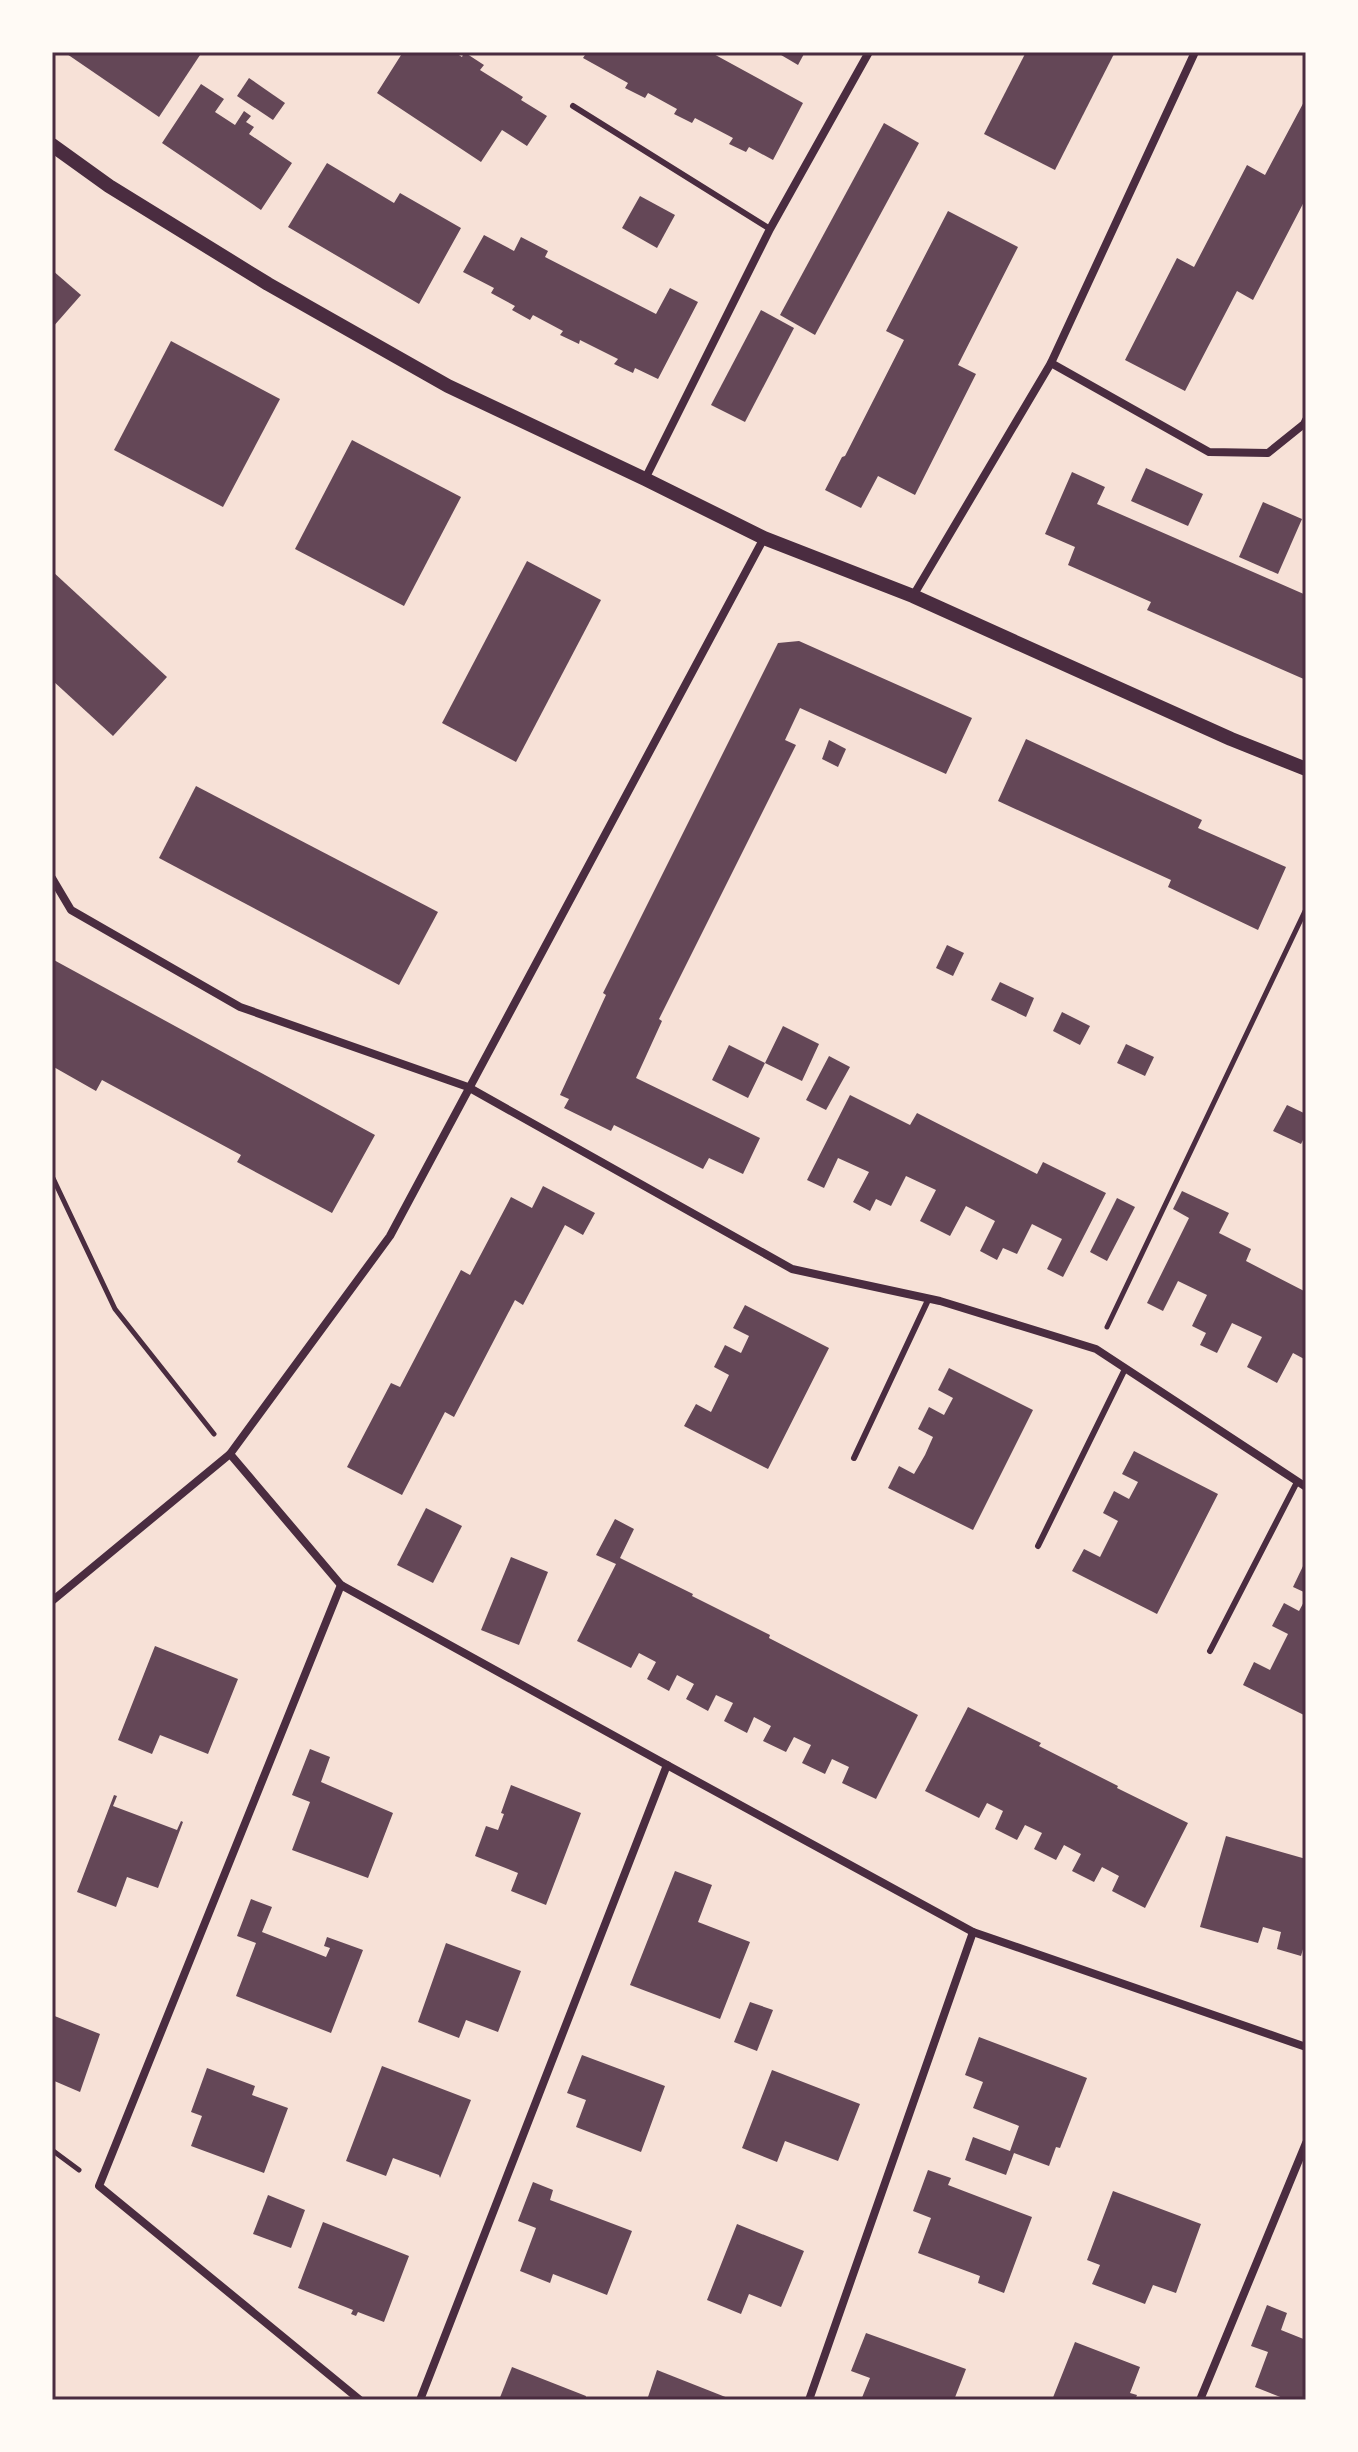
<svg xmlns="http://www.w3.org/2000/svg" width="1358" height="2452" viewBox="0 0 1358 2452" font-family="Signika,sans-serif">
<rect width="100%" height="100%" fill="#f7e1d7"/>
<g fill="#644757">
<path d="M64 52H202L159 117Z"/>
<path d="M403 52H454L462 57 464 52 484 65 480 70 523 97 521 100 547 116 527 146 502 130 481 162 377 93Z"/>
<path d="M587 52H710L803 103 773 160 749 147 746 152 729 144 733 138 695 118 692 123 674 114 677 109 648 93 645 98 625 88 628 83 583 58Z"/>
<path d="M776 52H805L798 65Z"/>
<path d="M1026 52H1115L1055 170 984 134Z"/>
<path d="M249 78 285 103 273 120 237 96Z"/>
<path d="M201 84 224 99 215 112 235 125 244 111 251 116 246 122 254 127 249 134 292 163 261 210 162 143Z"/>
<path d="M1306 98V198L1253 300 1237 291 1185 391 1125 360 1177 258 1194 267 1247 165 1265 175Z"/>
<path d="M884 123 919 143 815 335 780 315Z"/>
<path d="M327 163 394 203 400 193 461 228 419 304 288 227Z"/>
<path d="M640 196 675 215 657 248 622 228Z"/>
<path d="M948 211 1018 247 958 365 976 374 915 495 878 476 861 508 825 490 842 457 845 456 904 340 886 331Z"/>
<path d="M484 235 514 251 521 237 548 251 545 257 656 314 670 288 698 302 658 379 635 368 633 373 614 364 618 359 580 340 579 344 560 335 563 331 533 315 530 320 512 310 515 306 491 293 494 288 463 272Z"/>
<path d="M52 270 81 295 52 328Z"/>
<path d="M761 310 794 328 745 422 711 405Z"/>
<path d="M171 341 280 399 223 507 114 450Z"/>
<path d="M352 440 461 497 404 606 295 549Z"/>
<path d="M1146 468 1203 494 1188 526 1131 501Z"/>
<path d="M1072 472 1105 487 1097 504 1306 595V680L1147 610 1151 602 1068 565 1075 547 1045 534Z"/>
<path d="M1263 502 1302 519 1278 574 1239 557Z"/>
<path d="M527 561 601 600 516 762 442 723Z"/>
<path d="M52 571 167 677 113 736 52 680Z"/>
<path d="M799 641 972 718 946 774 800 708 785 740 796 745 659 1019 662 1021 636 1078 760 1138 743 1174 709 1158 703 1169 614 1125 611 1131 564 1108 569 1099 560 1095 606 995 603 993 778 643Z"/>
<path d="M1026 739 1202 820 1198 828 1286 867 1258 930 1168 887 1171 880 998 801Z"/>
<path d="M829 740 846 749 838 767 822 759Z"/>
<path d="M196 786 438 912 399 985 159 858Z"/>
<path d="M947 945 964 953 953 976 936 968Z"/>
<path d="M52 959 375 1135 332 1213 237 1162 241 1155 102 1080 96 1091 52 1066Z"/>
<path d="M1000 982 1034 998 1026 1017 991 1000Z"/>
<path d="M1062 1012 1090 1026 1080 1045 1053 1031Z"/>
<path d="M783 1026 819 1044 802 1081 765 1063 748 1098 712 1080 729 1045 765 1063Z"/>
<path d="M1126 1044 1154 1057 1145 1076 1117 1063Z"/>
<path d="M829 1056 850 1067 826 1110 806 1100Z"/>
<path d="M850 1095 910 1125 917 1113 1037 1174 1043 1162 1106 1193 1063 1277 1047 1269 1062 1239 1032 1224 1017 1254 1003 1248 997 1260 980 1251 995 1221 966 1206 950 1236 920 1221 936 1190 906 1176 891 1206 876 1199 870 1211 853 1202 869 1172 838 1158 824 1188 807 1180Z"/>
<path d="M1287 1105 1306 1114V1134L1301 1144 1273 1131Z"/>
<path d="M543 1186 595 1213 583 1235 565 1225 523 1305 515 1300 454 1417 445 1412 402 1495 347 1467 391 1383 400 1387 461 1270 470 1275 511 1197 532 1208Z"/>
<path d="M1182 1191 1229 1213 1219 1233 1251 1249 1246 1261 1306 1292V1360L1293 1353 1277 1383 1247 1367 1262 1337 1232 1323 1217 1353 1200 1345 1206 1333 1192 1326 1207 1295 1178 1281 1163 1311 1147 1303 1189 1218 1173 1209Z"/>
<path d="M1117 1198 1135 1207 1107 1261 1090 1252Z"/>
<path d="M745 1305 829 1348 768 1469 684 1426 696 1404 711 1412 729 1375 714 1367 725 1345 741 1353 749 1336 733 1328Z"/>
<path d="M949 1368 1033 1410 973 1530 888 1488 899 1466 914 1474 925 1455 933 1437 918 1429 929 1407 944 1415 953 1398 938 1390Z"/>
<path d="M1134 1451 1218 1494 1157 1614 1072 1571 1084 1549 1100 1557 1118 1521 1103 1513 1114 1491 1129 1499 1138 1482 1122 1474Z"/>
<path d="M426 1508 462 1526 433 1583 397 1565Z"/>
<path d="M615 1519 634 1529 620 1558 693 1594 692 1596 770 1635 769 1638 918 1715 876 1799 842 1783 849 1767 832 1759 825 1774 802 1763 811 1745 794 1737 786 1752 763 1741 771 1726 754 1717 747 1733 724 1721 733 1703 716 1695 708 1711 686 1699 694 1684 677 1675 669 1691 647 1679 656 1662 639 1653 631 1668 577 1641 616 1564 596 1555Z"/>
<path d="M511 1557 548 1572 519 1645 481 1630Z"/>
<path d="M1304 1564 1306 1565V1593L1293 1587Z"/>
<path d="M1306 1598V1716L1243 1685 1254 1662 1270 1670 1288 1634 1272 1626 1284 1603 1299 1611Z"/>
<path d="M155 1646 238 1679 208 1754 160 1735 152 1754 118 1740Z"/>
<path d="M968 1707 1041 1743 1039 1746 1118 1786 1117 1788 1188 1823 1145 1908 1112 1891 1119 1876 1102 1867 1094 1882 1072 1871 1081 1854 1064 1845 1056 1860 1034 1849 1042 1833 1025 1825 1017 1840 995 1829 1003 1811 987 1803 979 1818 925 1791Z"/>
<path d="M310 1749 330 1757 321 1782 393 1813 368 1878 292 1850 310 1802 292 1795Z"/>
<path d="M511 1785 581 1813 546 1905 511 1891 518 1873 475 1856 486 1826 498 1830 504 1814 501 1813Z"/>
<path d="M114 1795 117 1796 113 1806 177 1830 181 1821 183 1822 158 1888 127 1877 116 1907 77 1892Z"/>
<path d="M1226 1836 1306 1859V1939L1301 1956 1277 1949 1281 1932 1263 1927 1258 1943 1200 1927Z"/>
<path d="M675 1871 712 1885 698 1922 750 1942 720 2019 630 1985Z"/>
<path d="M251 1899 272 1907 262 1932 326 1957 330 1948 324 1946 327 1937 363 1950 331 2033 236 1996 256 1943 237 1936Z"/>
<path d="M446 1943 521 1971 498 2032 466 2020 459 2038 418 2022Z"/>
<path d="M750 2002 773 2010 757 2051 734 2042Z"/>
<path d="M52 2015 100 2034 80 2092 52 2080Z"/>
<path d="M979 2037 1087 2078 1060 2148 1056 2147 1049 2166 1014 2153 1006 2175 965 2160 973 2137 1010 2151 1019 2126 973 2108 983 2082 965 2075Z"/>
<path d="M582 2055 665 2086 641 2152 576 2127 586 2100 567 2093Z"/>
<path d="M382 2066 471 2100 440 2178 439 2175 393 2158 386 2176 346 2161Z"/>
<path d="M207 2068 255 2086 252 2095 288 2108 264 2173 191 2146 202 2116 191 2112Z"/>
<path d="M772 2070 860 2104 838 2161 785 2141 777 2162 742 2148Z"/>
<path d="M928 2170 951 2178 948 2185 1032 2217 1004 2293 978 2283 980 2276 918 2253 931 2218 913 2211Z"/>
<path d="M533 2182 553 2190 550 2200 632 2231 607 2295 553 2274 550 2283 520 2271 536 2228 518 2221Z"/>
<path d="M1113 2191 1201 2224 1176 2293 1153 2285 1145 2304 1092 2284 1100 2265 1087 2260Z"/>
<path d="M268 2195 305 2210 291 2248 253 2234Z"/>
<path d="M323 2222 409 2256 384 2322 358 2312 356 2316 351 2314 353 2310 298 2288Z"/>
<path d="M737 2224 804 2251 781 2307 749 2294 741 2314 707 2300Z"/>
<path d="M1267 2305 1287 2313 1281 2330 1306 2340V2400H1288L1255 2387 1268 2352 1251 2346Z"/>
<path d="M866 2333 966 2369 954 2400H861L870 2378 851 2371Z"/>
<path d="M1075 2342 1140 2367 1130 2393 1137 2395 1135 2400H1052Z"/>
<path d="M512 2367 586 2396 585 2400H499Z"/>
<path d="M657 2370 733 2400H647Z"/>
</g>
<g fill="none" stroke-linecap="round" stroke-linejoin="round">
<g stroke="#4a2c40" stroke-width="5">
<path d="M52 1176 115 1309 214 1434"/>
<path d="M1107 1327 1306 909"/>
<path d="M52 2150 79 2170"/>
</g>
<g stroke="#4a2c40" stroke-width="6">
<path d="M573 106 770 229"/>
<path d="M854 1458 929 1298"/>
<path d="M1038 1546 1125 1369"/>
<path d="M1210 1651 1297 1482"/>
</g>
<g stroke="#4a2c40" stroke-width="8">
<path d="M1051 363 1209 452 1268 453 1304 424 1306 420"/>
<path d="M645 479 770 229 869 52"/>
<path d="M913 596 1051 363 1195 52"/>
<path d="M52 878 71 910 240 1007 468 1087 792 1269 940 1301 1096 1349 1306 1487"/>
<path d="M230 1454 341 1585 667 1765 973 1932 1306 2047"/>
<path d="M341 1585 99 2186 360 2400"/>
<path d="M52 1601 230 1454 390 1236 764 538"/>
<path d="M420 2400 667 1765"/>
<path d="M809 2400 973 1932"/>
<path d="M1200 2400 1306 2143"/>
</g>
<path stroke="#4a2c40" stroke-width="14" d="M52 145 109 186 268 284 448 386 645 479 764 538 913 596 1231 739 1306 769"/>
</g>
<rect width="1358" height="2452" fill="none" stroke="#fffaf5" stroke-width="108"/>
<rect x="54" y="54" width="1250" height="2344" fill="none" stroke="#4a2c40" stroke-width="3"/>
</svg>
